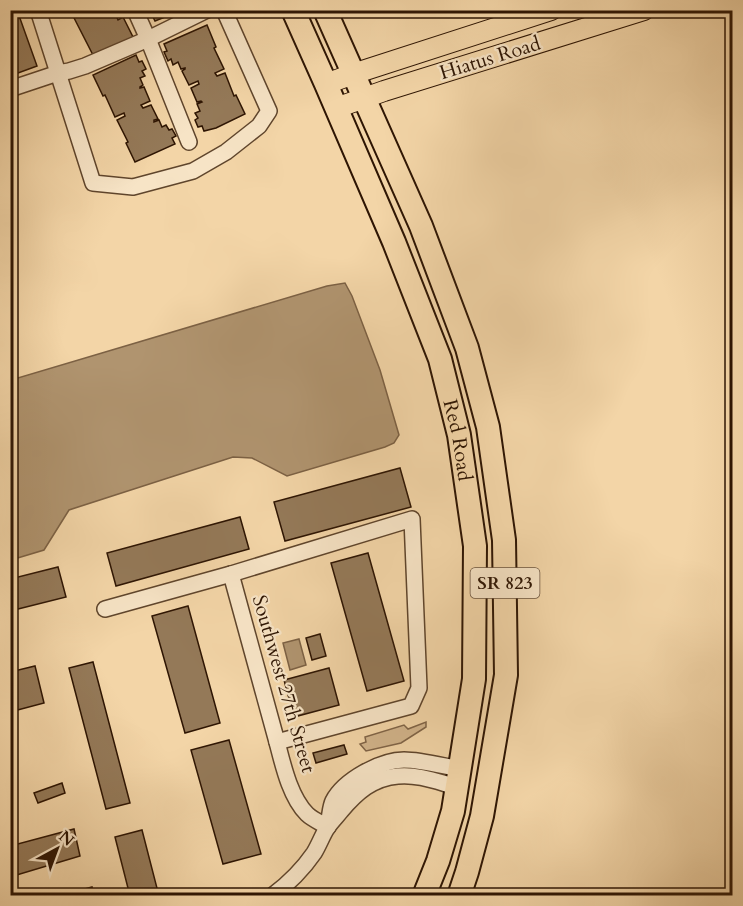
<svg xmlns="http://www.w3.org/2000/svg" width="743" height="906" viewBox="0 0 743 906" font-family="Cardo,serif">
<rect width="100%" height="100%" fill="#f3d5a7"/>
<filter id="stains"><feTurbulence type="fractalNoise" baseFrequency=".00333" numOctaves="4"/><feColorMatrix values="0 0 0 0 .2 0 0 0 0 .09 0 0 0 0 .02 0 0 0 .5 -.17"/></filter>
<radialGradient id="worn" r=".72"><stop offset=".6" stop-color="#630" stop-opacity="0"/><stop offset="1" stop-color="#630" stop-opacity=".3"/></radialGradient>
<path fill="#d2b48b" stroke="#806447" stroke-width="1.5" d="M426 722V727L401 743 366 751 360 744 366 742 365 737 404 725 408 729Z"/>
<g fill="#b0946f" stroke="#7c6144" stroke-width="1.5">
<path d="M345 283 352 296 380 370 399 435 394 443 385 447 287 476 252 458 233 457 69 510 44 550 11 560V380L327 286Z"/>
<path d="M299 639 306 665 290 670 283 643Z"/>
</g>
<g fill="#947958" stroke="#2e1503" stroke-width="1.5">
<path d="M10 10H17L37 66 10 76Z"/>
<path d="M70 10H114L118 20 123 17 133 37 94 57Z"/>
<path d="M146 10H180V11L155 21 152 15 149 17Z"/>
<path d="M207 25 216 47 214 48 224 69 215 73 217 76 225 73 234 96 236 95 245 114 216 128 204 131 202 126 198 127 195 120 198 118 195 113 200 111 197 104 202 102 201 101 197 102 191 88 199 84 198 81 189 85 182 71 185 69V68L181 69 178 62 173 65 171 59 168 61 164 52 167 51 164 44Z"/>
<path d="M136 55 139 62 142 61 146 69 142 71 145 76 140 78 143 85 140 87V88L144 87 150 101 141 105 143 108 151 105 158 119 154 120V122L159 120 162 127 166 125 169 130 172 129 176 136 172 138 175 144 135 162 126 143 128 142 117 120 125 116 124 113 115 117 105 95 103 96 93 75Z"/>
<path d="M400 468 411 507 285 541 274 502Z"/>
<path d="M240 517 249 549 116 586 107 553Z"/>
<path d="M368 553 404 681 367 691 331 563Z"/>
<path d="M58 567 66 597 10 611V579Z"/>
<path d="M188 606 220 723 185 733 152 616Z"/>
<path d="M320 634 326 656 312 660 306 638Z"/>
<path d="M93 662 130 803 106 809 69 668Z"/>
<path d="M35 666 44 703 10 712V672Z"/>
<path d="M329 668 339 705 294 717 284 680Z"/>
<path d="M229 740 261 854 223 864 191 750Z"/>
<path d="M344 745 347 754 316 763 313 753Z"/>
<path d="M62 783 65 793 38 803 34 793Z"/>
<path d="M74 829 80 856 10 877V846Z"/>
<path d="M142 830 159 896H130L115 837Z"/>
<path d="M92 887 94 896H60Z"/>
</g>
<g fill="none" stroke-linecap="round" stroke-linejoin="round">
<g stroke="#5f452c" stroke-width="18">
<g id="minor">
<path d="M38 10 93 183 133 187 193 171 226 152 259 126 269 111 224 10"/>
<path d="M135 10 148 39 189 142"/>
<path d="M10 89 58 73 69 71 85 66 148 39 207 10"/>
<path d="M231 574 277 742C283 765 290 797 307 814 312 819 321 823 328 827"/>
<path d="M105 609 231 574 412 519 419 688 411 706 277 742"/>
<path d="M328 824C330 817 330 807 333 801 344 780 381 760 404 760 421 760 443 766 460 769"/>
<path d="M272 896C288 884 303 869 314 853 319 845 322 836 327 828 331 822 337 816 341 811 357 792 373 778 398 776 418 774 438 782 457 787"/>
</g>
</g>
<g stroke="#2e1503" stroke-width="22">
<g id="major">
<path d="M326 84 353 74 551 10"/>
<path d="M336 108 384 91 644 10"/>
</g>
</g>
<g stroke="#2e1503" stroke-width="26">
<g id="highway">
<path id="s1" d="M293 10 326 84 394 242 440 359 459 435 475 546 474 679 453 811 438 861 424 896"/>
<path d="M325 10 421 226 467 348 488 427 504 540 506 675 482 816 467 872 459 896"/>
</g>
</g>
<use href="#minor" stroke="#f7e4c6" stroke-width="15"/>
<use href="#major" stroke="#f3d5a7" stroke-width="20"/>
<use href="#highway" stroke="#f3d5a7" stroke-width="22"/>
</g>
<g text-anchor="middle" dominant-baseline="central" stroke-width="4.5" stroke-linejoin="round" paint-order="stroke">
<rect fill="#f7e4c6" stroke="#6a533e" stroke-width="1.5" x="470.5" y="568" width="69" height="30" rx="4.5"/>
<g font-size="18" font-weight="bold" fill="#2e1503">
<text x="505" y="583">SR 823</text>
</g>
<g font-size="20" fill="#2e1503" stroke="#f7e4c6">
<text transform="translate(490 58) rotate(-17)">Hiatus Road</text>
<text stroke="none"><textPath href="#s1" startOffset="462">Red Road</textPath></text>
<text transform="translate(284 684) rotate(74)">Southwest 27th Street</text>
</g>
</g>
<rect width="743" height="906" fill="none" stroke="#f3d5a7" stroke-width="36"/>
<rect x="12" y="12" width="719" height="882" fill="none" stroke="#2e1503" stroke-width="3"/>
<rect x="18" y="18" width="707" height="870" fill="none" stroke="#2e1503" stroke-width="1.5"/>
<g transform="translate(57 849) rotate(41)" stroke="#f7e4c6" stroke-width="4.5" paint-order="stroke">
<path d="M0-4.5L10 22L0 15L-10 22Z" fill="#2e1503"/>
<text y="-9" font-size="16" font-weight="bold" text-anchor="middle" fill="#2e1503">N</text>
</g>
<rect width="100%" height="100%" filter="url(#stains)"/>
<rect width="100%" height="100%" fill="url(#worn)"/>
</svg>
